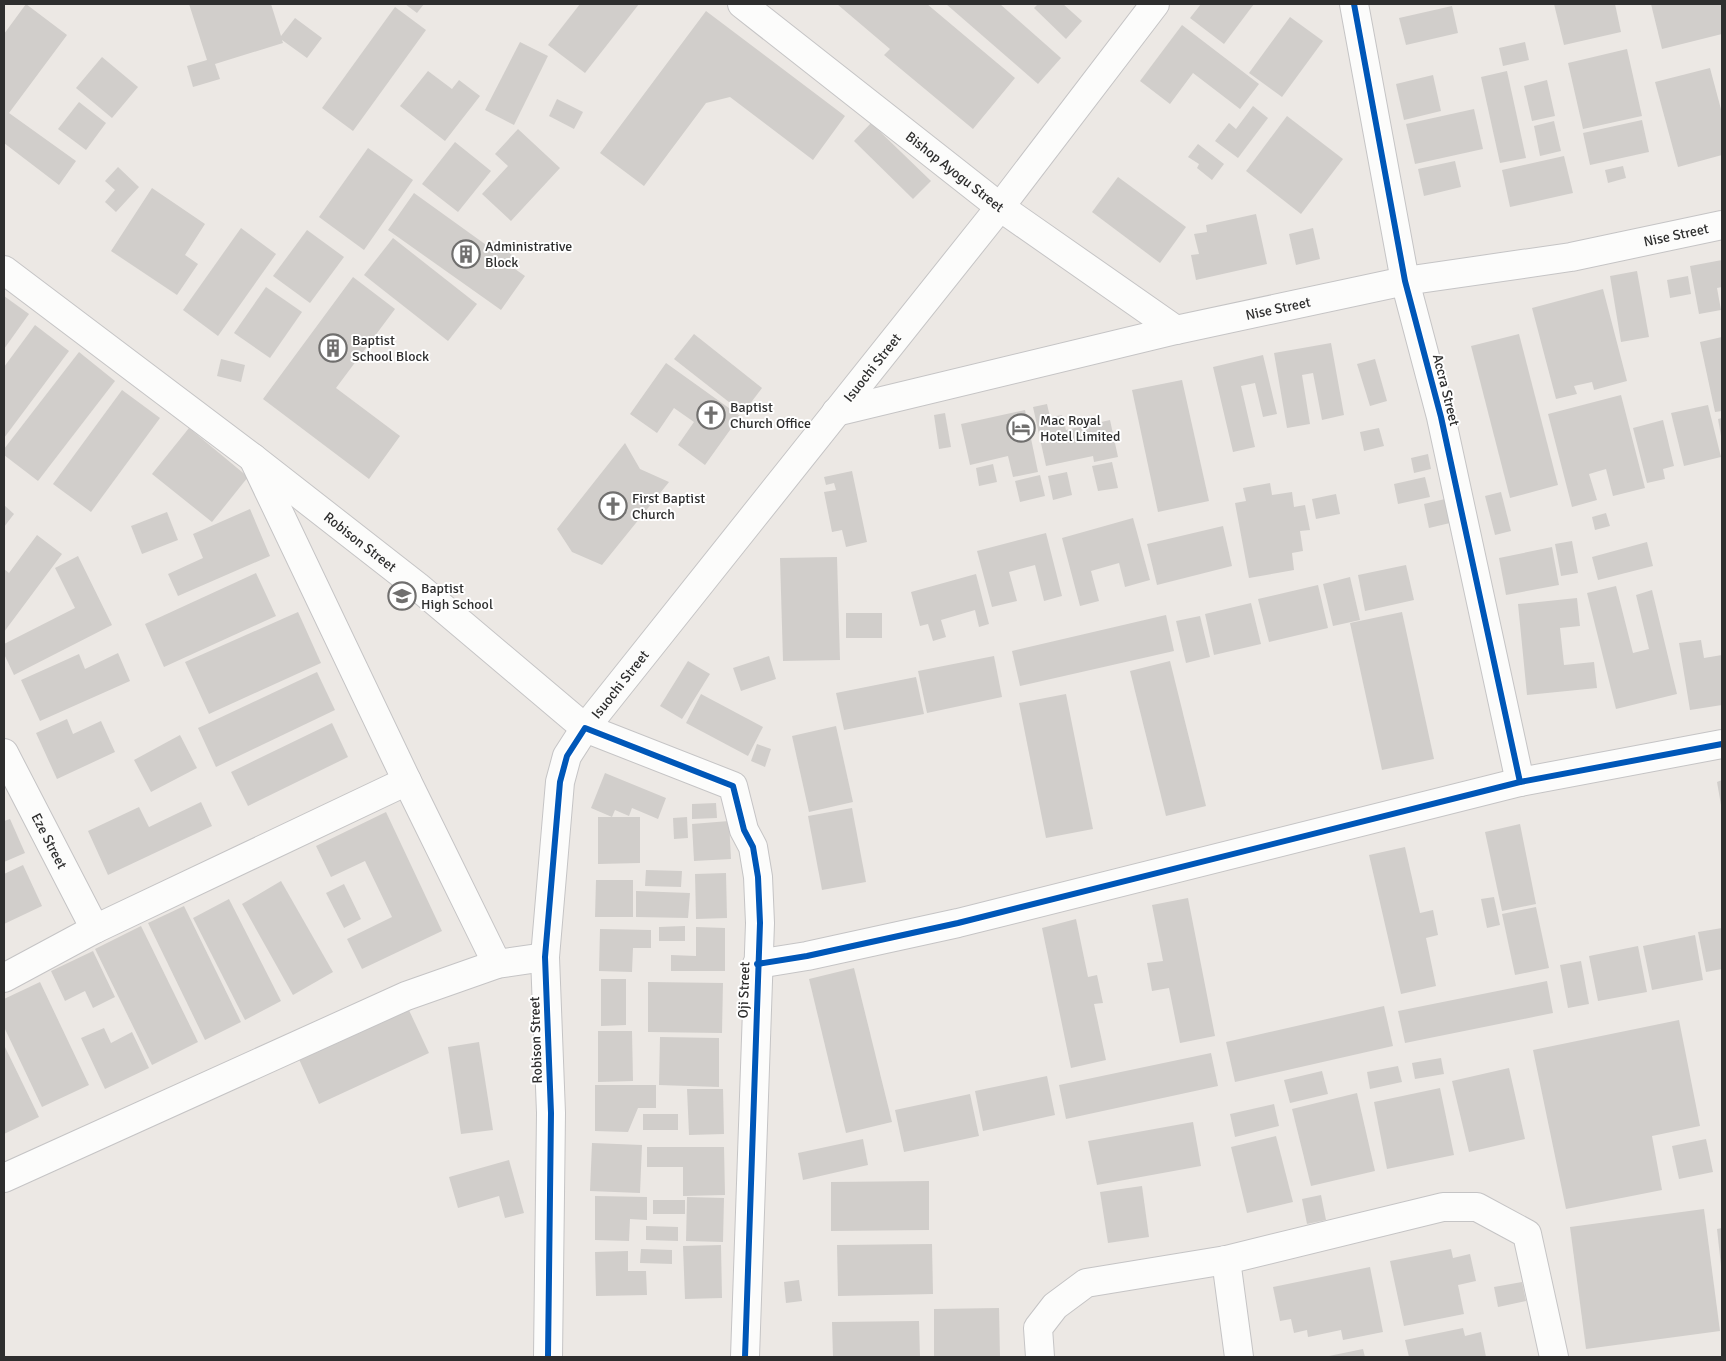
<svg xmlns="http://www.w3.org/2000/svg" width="1726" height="1361" viewBox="0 0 1726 1361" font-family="Signika,sans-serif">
<rect width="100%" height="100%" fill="#ece8e4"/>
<g fill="#d1cecb">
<path d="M26 4 67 35 9 113 76 161 59 185 4 143V34Z"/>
<path d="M189 4H271L281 36 295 18 322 38 307 58 282 40 283 43 215 64 220 79 193 87 187 66 207 60Z"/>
<path d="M405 4H424L417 13Z"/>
<path d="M580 4H639L585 73 548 45Z"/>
<path d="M837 4H927L1015 78 973 129 884 55 890 49Z"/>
<path d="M946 4H1000L1061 58 1038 84Z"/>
<path d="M1038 4H1063L1082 21 1066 39 1034 8Z"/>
<path d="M1201 4H1254L1224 44 1190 18Z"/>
<path d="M1554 4H1615L1621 32 1564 45Z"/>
<path d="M1651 4H1721L1722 34 1662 49Z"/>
<path d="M1452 6 1458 33 1406 45 1399 18Z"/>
<path d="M395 7 426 30 353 131 322 108Z"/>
<path d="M706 11 845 116 813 160 730 97 706 103 644 186 600 153Z"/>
<path d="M1290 17 1323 41 1282 97 1249 73Z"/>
<path d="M1182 25 1259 84 1240 109 1193 73 1170 104 1140 81Z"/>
<path d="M520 42 548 56 514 125 485 110Z"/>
<path d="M1525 42 1529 60 1503 66 1499 48Z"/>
<path d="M1627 49 1642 116 1583 129 1568 63Z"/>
<path d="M102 57 138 87 112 118 76 88Z"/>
<path d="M1710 68 1722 113V155L1678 167 1655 82Z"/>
<path d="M428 71 452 89 459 80 480 96 445 141 400 106Z"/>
<path d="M1507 71 1526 158 1500 163 1481 77Z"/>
<path d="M1433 75 1441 111 1404 120 1396 84Z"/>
<path d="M1547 80 1555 116 1532 121 1524 86Z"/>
<path d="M557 99 583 112 574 129 549 116Z"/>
<path d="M79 102 106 123 86 150 58 129Z"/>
<path d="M1253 106 1268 118 1238 158 1215 141 1229 123 1236 129Z"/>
<path d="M1474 109 1483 149 1415 164 1406 124Z"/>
<path d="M1287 116 1343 159 1301 214 1246 171Z"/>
<path d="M1642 120 1649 152 1590 165 1583 133Z"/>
<path d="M1554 121 1561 151 1540 156 1534 126Z"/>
<path d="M871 123 931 181 913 199 854 141Z"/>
<path d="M518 129 560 168 511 221 482 194 508 166 495 154Z"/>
<path d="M455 142 491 171 458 212 422 184Z"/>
<path d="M1198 144 1224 164 1212 180 1197 168 1199 164 1188 157Z"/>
<path d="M368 148 413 180 364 250 319 217Z"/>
<path d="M1564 156 1573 193 1510 207 1502 170Z"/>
<path d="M1455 161 1461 187 1424 196 1418 169Z"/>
<path d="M1623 166 1626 178 1608 183 1605 170Z"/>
<path d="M118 167 139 187 116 212 105 202 115 190 105 181Z"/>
<path d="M1118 177 1186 227 1160 263 1092 212Z"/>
<path d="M152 188 205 224 185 255 198 264 177 295 111 251Z"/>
<path d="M414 193 489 247 493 241 520 261 515 269 525 276 501 310 388 230Z"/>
<path d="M1256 214 1267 264 1196 280 1191 255 1199 254 1194 234 1207 232 1206 225Z"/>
<path d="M241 228 276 254 218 336 183 310Z"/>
<path d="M1313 228 1320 259 1296 265 1289 234Z"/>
<path d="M307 230 344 257 310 303 273 276Z"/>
<path d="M393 238 477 304 448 341 364 275Z"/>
<path d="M1722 260V287L1717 288 1721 310 1699 314 1690 266Z"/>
<path d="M1637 271 1649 337 1621 342 1610 276Z"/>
<path d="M1688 276 1691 294 1670 298 1667 280Z"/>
<path d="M353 277 395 309 336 388 400 436 369 479 263 399Z"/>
<path d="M266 287 302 312 270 358 234 333Z"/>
<path d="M1603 289 1627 381 1594 390 1592 382 1574 386 1577 394 1556 399 1532 308Z"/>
<path d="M4 296 29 314 4 349Z"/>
<path d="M35 325 69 351 4 438V367Z"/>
<path d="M694 334 762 388 743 413 674 359Z"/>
<path d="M1519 334 1558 485 1510 498 1471 346Z"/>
<path d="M1722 337V411L1715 412 1700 342Z"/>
<path d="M1331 343 1344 415 1322 420 1313 373 1302 375 1310 424 1287 428 1274 353Z"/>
<path d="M79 352 115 381 38 481 4 455V449Z"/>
<path d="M1263 355 1277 414 1263 417 1255 383 1241 386 1255 447 1233 452 1213 367Z"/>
<path d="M221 359 245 365 241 382 217 376Z"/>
<path d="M1375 359 1387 401 1370 406 1357 364Z"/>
<path d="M666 363 740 416 705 465 678 445 694 422 674 408 657 433 630 414Z"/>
<path d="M1182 380 1209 501 1158 512 1132 390Z"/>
<path d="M122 390 160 418 91 512 53 484Z"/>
<path d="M1621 395 1645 488 1613 496 1606 469 1589 474 1597 500 1572 507 1548 414Z"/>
<path d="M1047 404 1050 417 1062 415 1066 430 1110 420 1118 457 1094 462 1093 456 1046 466 1033 407Z"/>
<path d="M1708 405 1721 457 1684 466 1671 413Z"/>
<path d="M1025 410 1038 472 1013 477 1008 456 970 465 961 424Z"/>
<path d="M945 413 951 447 939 449 934 415Z"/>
<path d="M1722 418V436H1721L1718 419Z"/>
<path d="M1663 420 1674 466 1663 469 1665 479 1647 483 1633 428Z"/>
<path d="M189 428 248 477 212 522 152 474Z"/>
<path d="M1379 428 1384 446 1364 451 1360 432Z"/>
<path d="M625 443 640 469 669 482 602 565 572 552 557 529Z"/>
<path d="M1428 454 1431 469 1414 473 1411 458Z"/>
<path d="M1112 462 1118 488 1098 491 1092 466Z"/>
<path d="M993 464 997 482 979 486 976 468Z"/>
<path d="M852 471 867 542 846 547 842 530 832 532 824 492 836 490 834 483 826 485 824 477Z"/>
<path d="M1067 472 1072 495 1053 500 1048 476Z"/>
<path d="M1040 475 1045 496 1020 502 1015 481Z"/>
<path d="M1425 477 1430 497 1398 504 1394 484Z"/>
<path d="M1270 483 1272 495 1292 492 1294 507 1305 505 1310 530 1300 531 1303 551 1292 553 1294 570 1249 578 1235 503 1246 501 1243 488Z"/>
<path d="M1501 492 1511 531 1495 535 1485 496Z"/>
<path d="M1336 494 1340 514 1316 519 1312 499Z"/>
<path d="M1445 499 1450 523 1429 528 1424 504Z"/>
<path d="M4 505 14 514 4 527Z"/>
<path d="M250 509 270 556 178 596 168 574 203 558 193 534Z"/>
<path d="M167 512 178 540 142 554 131 526Z"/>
<path d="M1606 513 1610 526 1595 530 1592 517Z"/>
<path d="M1133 518 1150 580 1125 587 1119 563 1091 571 1099 601 1080 606 1062 538Z"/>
<path d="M1223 526 1232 566 1157 585 1147 544Z"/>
<path d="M1046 533 1062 596 1044 601 1035 565 1009 572 1017 601 992 607 977 551Z"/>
<path d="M37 535 62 554 4 632V569L9 573Z"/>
<path d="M1572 541 1578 573 1561 576 1555 544Z"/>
<path d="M1647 542 1653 566 1598 580 1592 557Z"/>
<path d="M1552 547 1559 585 1506 595 1499 558Z"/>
<path d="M78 556 112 625 14 675 4 654V644L75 608 55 568Z"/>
<path d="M837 557 840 660 783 661 780 558Z"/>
<path d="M1406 565 1414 600 1365 611 1358 575Z"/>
<path d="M256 573 276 616 164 667 145 624Z"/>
<path d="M976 574 989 624 979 627 975 610 941 620 946 637 933 641 928 624 920 626 911 592Z"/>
<path d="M1350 577 1360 620 1333 626 1323 584Z"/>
<path d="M1318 585 1328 628 1269 642 1258 599Z"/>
<path d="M1616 586 1633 653 1649 649 1636 595 1652 590 1677 694 1616 709 1587 593Z"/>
<path d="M1577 598 1580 626 1560 628 1564 665 1594 662 1597 688 1527 695 1518 604Z"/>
<path d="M1251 603 1261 644 1214 655 1205 614Z"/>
<path d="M298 612 321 663 209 714 185 662Z"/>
<path d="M1402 612 1434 759 1382 770 1350 623Z"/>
<rect x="846" y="613" width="36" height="25"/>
<path d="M1166 615 1174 651 1020 686 1012 651Z"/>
<path d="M1200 616 1210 657 1186 663 1176 621Z"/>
<path d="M1701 640 1704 658 1722 655V705L1690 710 1679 643Z"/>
<path d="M118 653 130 681 40 721 21 680 79 654 85 669Z"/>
<path d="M769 656 776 679 741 691 733 668Z"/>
<path d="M994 656 1002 697 927 713 918 671Z"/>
<path d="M688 661 710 674 682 719 660 706Z"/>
<path d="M1170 661 1206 806 1166 816 1130 671Z"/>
<path d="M317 672 335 710 216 767 198 728Z"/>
<path d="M916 677 924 714 844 730 836 693Z"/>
<path d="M701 694 763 727 748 756 686 723Z"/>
<path d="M1066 694 1093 829 1046 838 1019 703Z"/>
<path d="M67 719 73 734 101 721 115 752 57 779 36 733Z"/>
<path d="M332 723 348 757 248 806 231 772Z"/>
<path d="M836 726 853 802 809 812 792 736Z"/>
<path d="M180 735 197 768 151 792 134 760Z"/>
<path d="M757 744 771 749 765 767 751 761Z"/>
<path d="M605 773 666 798 658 819 632 808 629 816 615 810 612 817 591 808Z"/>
<path d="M1722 780V805H1721L1717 782Z"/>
<path d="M201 802 212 826 108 875 88 831 139 807 149 827Z"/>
<path d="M716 803 717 818 692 819V804Z"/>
<path d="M852 808 866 882 822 890 808 816Z"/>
<path d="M386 812 442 931 362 969 347 939 392 917 365 861 331 877 316 846Z"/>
<path d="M598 817H640V863L598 864Z"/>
<path d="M687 817 688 838 674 839 673 818Z"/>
<path d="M10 819 25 853 4 862V821Z"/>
<path d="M729 821 731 859 694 861 692 824Z"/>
<path d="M1520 824 1536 904 1502 911 1485 832Z"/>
<path d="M1405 847 1420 913 1433 910 1438 935 1426 938 1436 986 1401 994 1369 855Z"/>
<path d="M23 865 42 906 4 924V874Z"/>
<path d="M646 870 682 871 681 887 645 886Z"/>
<path d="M726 873 727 918 696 919 695 874Z"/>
<path d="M596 880H633V917H595Z"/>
<path d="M281 881 333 972 293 995 242 904Z"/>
<path d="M344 884 361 919 344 928 326 893Z"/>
<path d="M636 891 690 893 688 918 636 917Z"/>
<path d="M1494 897 1500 925 1487 928 1481 899Z"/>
<path d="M1188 898 1215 1036 1180 1043 1169 988 1152 991 1147 963 1163 961 1152 905Z"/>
<path d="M229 899 281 1001 245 1020 193 918Z"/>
<path d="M184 906 241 1022 205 1040 148 923Z"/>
<path d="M1536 907 1549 968 1515 975 1502 914Z"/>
<path d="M1076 919 1088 977 1097 975 1103 1003 1094 1004 1106 1060 1071 1068 1042 928Z"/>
<path d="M141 926 198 1042 152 1065 95 949Z"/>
<path d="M685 926V941H659V927Z"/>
<path d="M696 927 725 928V971H671V955L696 956Z"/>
<path d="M1722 928V969L1706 972 1698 932Z"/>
<path d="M600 929 651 930V948H633L632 972 599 971Z"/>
<path d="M1695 935 1703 980 1652 990 1643 946Z"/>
<path d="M1638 946 1647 992 1598 1001 1589 956Z"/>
<path d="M93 951 115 997 93 1008 85 991 65 1001 51 971Z"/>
<path d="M1581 961 1589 1004 1568 1008 1560 965Z"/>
<path d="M854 968 892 1122 846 1133 809 979Z"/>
<path d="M601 979H626V1025L601 1026Z"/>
<path d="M1547 981 1553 1013 1405 1043 1398 1011Z"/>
<path d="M40 982 89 1085 42 1107 4 1027V999Z"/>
<path d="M648 982 723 983 722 1033 648 1032Z"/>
<path d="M407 1006 429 1053 319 1104 298 1057Z"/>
<path d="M1384 1006 1393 1046 1235 1082 1226 1042Z"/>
<path d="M1679 1020 1700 1126 1652 1136 1662 1190 1566 1209 1533 1050Z"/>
<path d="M104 1028 111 1043 132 1032 149 1068 105 1089 81 1038Z"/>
<path d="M598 1031H632L633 1081 598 1082Z"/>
<path d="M660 1037 719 1038V1087L659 1085Z"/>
<path d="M479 1042 493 1130 461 1134 448 1047Z"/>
<path d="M4 1045 39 1117 4 1134Z"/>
<path d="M1211 1053 1218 1086 1066 1119 1059 1085Z"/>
<path d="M1441 1058 1444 1074 1415 1079 1412 1063Z"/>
<path d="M1398 1066 1402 1082 1370 1089 1367 1072Z"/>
<path d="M1509 1068 1525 1139 1469 1152 1452 1081Z"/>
<path d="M1322 1071 1328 1094 1290 1103 1284 1080Z"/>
<path d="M1047 1076 1055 1115 983 1131 975 1091Z"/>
<path d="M595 1085H656V1108H638L628 1132 595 1131Z"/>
<path d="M1440 1088 1454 1155 1387 1169 1374 1102Z"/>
<path d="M687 1089H723L724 1134 689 1135Z"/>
<path d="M1357 1093 1375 1171 1311 1186 1292 1109Z"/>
<path d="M970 1094 979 1136 904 1152 895 1110Z"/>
<path d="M1274 1104 1279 1126 1235 1137 1230 1114Z"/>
<rect x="643" y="1114" width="35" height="16"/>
<path d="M1193 1122 1201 1166 1097 1185 1088 1141Z"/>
<path d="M1276 1136 1293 1202 1247 1213 1231 1147Z"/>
<path d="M863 1139 868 1165 803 1180 798 1153Z"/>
<path d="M1706 1139 1713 1172 1679 1179 1672 1146Z"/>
<path d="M592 1143 642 1145 640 1193 590 1191Z"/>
<path d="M647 1147H724L725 1195 683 1196V1167H647Z"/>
<path d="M509 1160 524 1213 505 1218 499 1196 458 1208 449 1177Z"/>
<path d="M929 1181V1230L831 1231V1182Z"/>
<path d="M1142 1186 1149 1237 1108 1243 1100 1192Z"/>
<path d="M1321 1195 1326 1220 1307 1224 1302 1199Z"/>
<path d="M595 1196 647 1197V1220L630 1219 629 1241 595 1240Z"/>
<path d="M687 1197 724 1198 723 1242 686 1241Z"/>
<rect x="653" y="1200" width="32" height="14"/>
<path d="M1704 1209 1720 1331 1586 1349 1570 1227Z"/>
<path d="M646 1226 678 1227V1241L646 1240Z"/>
<path d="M1722 1228V1266H1721L1717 1229Z"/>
<path d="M932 1244 933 1294 838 1296 837 1245Z"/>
<path d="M721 1245 722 1298 685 1299 683 1246Z"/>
<path d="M641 1249 672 1250V1264L640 1263Z"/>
<path d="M1451 1249 1453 1258 1470 1254 1476 1281 1458 1285 1464 1314 1404 1326 1390 1261Z"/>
<path d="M628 1251V1271H646L647 1295 596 1296 595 1252Z"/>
<path d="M1370 1267 1383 1332 1343 1340 1341 1330 1308 1337 1307 1330 1294 1333 1291 1319 1280 1321 1273 1287Z"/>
<path d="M799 1280 802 1301 786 1303 784 1282Z"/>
<path d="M1522 1282 1526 1301 1498 1307 1494 1287Z"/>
<path d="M999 1308 1000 1357H934V1309Z"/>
<path d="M919 1321 920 1357H833L832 1322Z"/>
<path d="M1463 1328 1465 1336 1481 1332 1486 1357H1409L1405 1340Z"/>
<path d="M1363 1349 1365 1357H1329V1356Z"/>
</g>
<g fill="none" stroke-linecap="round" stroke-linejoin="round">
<g stroke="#c5c4c5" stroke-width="30">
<g id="minor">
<path d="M1354 4 1405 281 1441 417 1520 782"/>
<path d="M1000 207 1155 4"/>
<path d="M253 458 407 781 497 964"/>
<path id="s1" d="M4 753 95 929"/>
<path d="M757 964 807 956 958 923 1520 782 1722 744"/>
<path d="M4 978 95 929 407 781"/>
<path d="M4 1178 406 996 497 964 545 957"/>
<path d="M1226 1260 1239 1357"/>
<path d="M548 1357 551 1113 545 957 560 782 567 756 585 728 733 786 744 830 753 847 758 877 760 923 745 1357"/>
<path d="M1040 1357 1038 1328 1055 1306 1086 1283 1226 1260 1443 1207H1477L1527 1234 1554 1357"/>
</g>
</g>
<g stroke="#c5c4c5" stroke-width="30">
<g id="secondary">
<path id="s2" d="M742 4 1000 207 1176 330"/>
<path id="s3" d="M4 270 253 458 417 586 585 728 1000 207"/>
<path id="s4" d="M836 412 1176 330 1405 281 1571 257 1722 225"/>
</g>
</g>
<use href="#minor" stroke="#fcfcfb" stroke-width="28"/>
<use href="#secondary" stroke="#fcfcfb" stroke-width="28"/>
<g stroke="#fff" stroke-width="9">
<g id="cycleway">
<path d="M1354 4 1405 281 1441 417 1520 782"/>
<path d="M757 964 807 956 958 923 1520 782 1722 744"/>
<path d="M548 1357 551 1113 545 957 560 782 567 756 585 728 733 786 744 830 753 847 758 877 760 923 745 1357"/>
</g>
</g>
<use href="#cycleway" stroke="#0057b8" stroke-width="6"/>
</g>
<defs>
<g id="building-ring" transform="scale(1.4375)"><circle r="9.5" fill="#fff" stroke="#706f6e" stroke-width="1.5"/><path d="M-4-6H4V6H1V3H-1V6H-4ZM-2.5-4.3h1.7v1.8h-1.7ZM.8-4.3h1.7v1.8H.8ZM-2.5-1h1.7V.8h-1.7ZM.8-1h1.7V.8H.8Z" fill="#706f6e"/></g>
<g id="church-ring" transform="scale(1.4375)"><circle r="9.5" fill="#fff" stroke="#706f6e" stroke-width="1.5"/><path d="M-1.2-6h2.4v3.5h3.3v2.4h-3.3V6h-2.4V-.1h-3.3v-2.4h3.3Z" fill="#706f6e"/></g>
<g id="hotel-ring" transform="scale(1.4375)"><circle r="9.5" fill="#fff" stroke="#706f6e" stroke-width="1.5"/><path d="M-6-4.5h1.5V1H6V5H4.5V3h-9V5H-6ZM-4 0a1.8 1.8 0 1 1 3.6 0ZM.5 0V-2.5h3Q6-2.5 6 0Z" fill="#706f6e"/></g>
<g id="school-ring" transform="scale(1.4375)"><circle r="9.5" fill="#fff" stroke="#706f6e" stroke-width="1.5"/><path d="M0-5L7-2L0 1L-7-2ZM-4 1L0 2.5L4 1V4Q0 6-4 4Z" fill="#706f6e"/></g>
</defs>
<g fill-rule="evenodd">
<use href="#building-ring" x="466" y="254"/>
<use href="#building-ring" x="333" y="348"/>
<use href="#church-ring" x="711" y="415"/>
<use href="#hotel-ring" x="1021" y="428"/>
<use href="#church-ring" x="613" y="506"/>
<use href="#school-ring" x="402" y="596"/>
</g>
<g text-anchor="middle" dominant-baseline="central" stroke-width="4" stroke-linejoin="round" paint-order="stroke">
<g font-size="14" fill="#2e2e2e" stroke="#fff">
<text stroke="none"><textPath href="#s2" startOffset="271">Bishop Ayogu Street</textPath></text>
<text stroke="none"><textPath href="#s4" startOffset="859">Nise Street</textPath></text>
<text stroke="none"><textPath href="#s4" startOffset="454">Nise Street</textPath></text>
<text stroke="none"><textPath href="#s3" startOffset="1201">Isuochi Street</textPath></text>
<text transform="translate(1446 390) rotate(76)">Accra Street</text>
<text stroke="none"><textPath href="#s3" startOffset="448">Robison Street</textPath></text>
<text stroke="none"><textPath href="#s3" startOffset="796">Isuochi Street</textPath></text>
<text stroke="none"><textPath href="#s1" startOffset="99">Eze Street</textPath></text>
<text transform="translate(744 990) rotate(-88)">Oji Street</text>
<text transform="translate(536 1040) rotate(-92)">Robison Street</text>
</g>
<g font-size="14" fill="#2e2e2e" stroke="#fff" text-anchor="start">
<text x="485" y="246">Administrative<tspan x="485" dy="16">Block</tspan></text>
<text x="352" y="340">Baptist<tspan x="352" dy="16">School Block</tspan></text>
<text x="730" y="407">Baptist<tspan x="730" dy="16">Church Office</tspan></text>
<text x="1040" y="420">Mac Royal<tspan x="1040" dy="16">Hotel Limited</tspan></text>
<text x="632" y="498">First Baptist<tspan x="632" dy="16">Church</tspan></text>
<text x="421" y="588">Baptist<tspan x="421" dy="16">High School</tspan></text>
</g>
</g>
<rect width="1726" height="1361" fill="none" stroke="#2e2e2e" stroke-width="10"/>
</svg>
